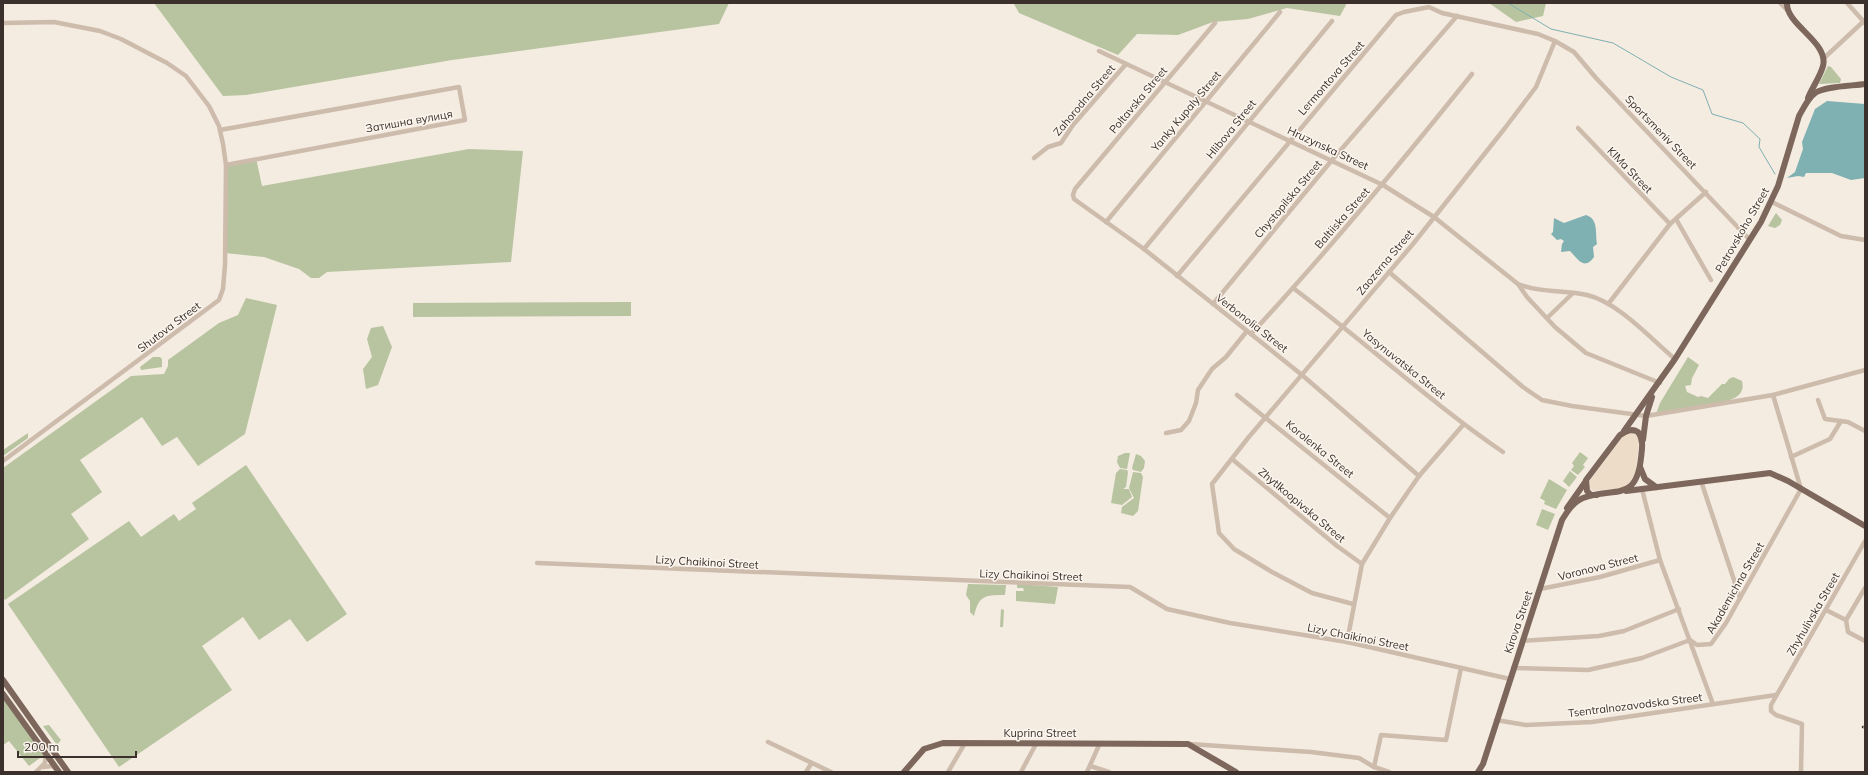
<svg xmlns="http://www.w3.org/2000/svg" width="1868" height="775" viewBox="0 0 1868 775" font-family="Mulish,sans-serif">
<rect width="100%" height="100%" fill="#f4ebe1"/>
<g fill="#b8c4a0">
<path d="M154 3H729L719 24 452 60 246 95 223 96Z"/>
<path d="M999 3H1347L1340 16 1287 8 1248 19 1213 22 1178 35 1137 34 1118 55 1019 13 1014 4Z"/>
<path d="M1489 3H1546L1543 16 1516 22Z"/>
<path d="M1828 66 1831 67 1841 79 1840 83 1819 84Z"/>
<path d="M469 149 523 151 511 262 327 272 319 278H311L299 269 264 257 225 253 226 165 256 158 262 186Z"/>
<path d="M1776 213 1782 220 1780 225 1775 228 1768 226Z"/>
<path d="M246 298 277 305 245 434 198 466 177 437 162 446 142 417 80 460 102 492 71 514 89 539 5 600 3 597V468L131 376 164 374 168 366V360L219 323 238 315Z"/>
<path d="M631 302V316L413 317V303Z"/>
<path d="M383 326 392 347 378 385 366 389 363 369 372 357 367 339 371 328Z"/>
<path d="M153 357H160L162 359V367L141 370 140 367Z"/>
<path d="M1688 357 1699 365 1692 378 1691 385 1685 386 1687 392 1698 397 1701 396 1708 398 1722 384H1725L1729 379 1733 377 1742 381C1745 393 1737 398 1727 401L1656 414 1660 403Z"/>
<path d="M28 433V438L3 456V450Z"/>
<path d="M1580 452 1588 458 1583 465 1585 467 1578 475 1571 470 1574 466 1572 463Z"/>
<path d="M1125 453H1130L1127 469 1120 468 1117 462 1118 456Z"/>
<path d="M1136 454 1141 456 1145 461 1144 468 1141 472 1133 470 1132 468Z"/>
<path d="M246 465 347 614 307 642 290 619 259 640 243 617 202 646 232 690 119 767 8 604 129 521 141 537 174 514 179 521 196 509 192 503Z"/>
<path d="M1120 469 1127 470 1128 472 1126 487 1123 489H1129L1132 497 1122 505 1111 503 1116 473Z"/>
<path d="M1570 471 1577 477 1569 487 1563 481Z"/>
<path d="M1133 472 1141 473 1143 477 1138 511 1133 516 1121 513 1122 507 1134 498 1129 488Z"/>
<path d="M1549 479 1567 490 1556 509 1544 504 1545 501 1540 498Z"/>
<path d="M1542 509 1555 514 1548 530 1536 525Z"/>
<path d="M968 584 1006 585 1005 595C985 595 979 595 974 616L970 612V601L966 595Z"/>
<path d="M1017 584 1058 587 1055 604 1016 601V591H1024L1023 588H1017Z"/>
<path d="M1001 609 1004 610 1003 627H1000Z"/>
<path d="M3 698 44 755 29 766 9 741 3 745Z"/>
<path d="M49 725 61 740 57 745 43 726Z"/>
</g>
<path fill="#ecdcc8" d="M1629 432 1636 434 1639 441 1636 471 1631 483 1623 488 1592 491 1590 489 1589 482 1623 436Z"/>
<g fill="#7fb0b2">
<path d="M1827 101 1865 104V178L1851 180 1832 173H1806L1804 177 1798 176 1787 178 1795 172 1803 149 1802 142 1815 109Z"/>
<path d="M1586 215C1599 219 1595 234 1597 244L1593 247 1594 257C1584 271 1578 259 1570 251L1561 252 1562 244 1564 241 1561 239 1557 240 1551 234 1553 232 1554 218 1564 223Z"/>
</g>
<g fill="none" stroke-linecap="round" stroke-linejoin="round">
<path stroke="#7fb0b2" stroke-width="1" d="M1508 3 1551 29 1613 43 1671 77 1703 90 1712 114 1743 123 1760 139 1759 147 1775 174"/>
<g stroke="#cdbbac" stroke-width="4.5">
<path d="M1780 3 1788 11"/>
<path d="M1847 3 1865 23"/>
<path d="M3 23 54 22 100 31 121 39 167 63 186 76 209 106 219 126 223 144 226 165 225 265 223 289 219 300 3 461"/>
<path d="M1215 23 1075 189 1073 195 1074 199 1144 249 1251 334 1302 375 1419 476"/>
<path d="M1099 51 1383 185 1434 217 1518 284 1527 297 1555 327 1586 353 1660 383"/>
<path d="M1823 59 1865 20"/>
<path d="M1578 128 1670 224"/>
<path d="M220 130 459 87 465 120 226 165"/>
<path d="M1034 158 1048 147 1061 143 1073 125 1126 64"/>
<path d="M1772 202 1841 236 1865 240"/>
<path d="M1676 219 1711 280"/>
<path d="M1106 222 1280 12"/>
<path d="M1144 249 1332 21"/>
<path d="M1389 272 1523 387 1542 400 1572 406 1646 416 1773 395 1865 370"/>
<path d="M1177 276 1396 15 1404 12 1429 7 1442 13 1538 34 1555 41 1574 52 1596 78 1750 240"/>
<path d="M1518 284C1541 293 1564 290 1587 295 1618 302 1651 339 1675 359"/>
<path d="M1293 288C1364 341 1430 402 1503 452"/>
<path d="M1609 303 1670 224 1706 192"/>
<path d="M1213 304 1332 160 1457 16"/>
<path d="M1547 318 1572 294"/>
<path d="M1251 334C1329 250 1401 163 1472 74"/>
<path d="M1237 395 1390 518"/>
<path d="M1818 400 1825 419 1848 422 1865 431"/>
<path d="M1166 433 1181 430 1189 421 1196 403 1198 390 1212 369 1226 357 1247 331"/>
<path d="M1791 457 1830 439 1841 421"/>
<path d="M1232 459 1337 546 1362 564"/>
<path d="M1701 481 1740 598"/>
<path d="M1642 489 1660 560 1713 704"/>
<path d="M537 563 1130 587 1167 609 1230 623 1347 642 1510 679"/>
<path d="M1540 589 1600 577 1660 560"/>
<path d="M1353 604 1312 593 1272 572 1234 549 1219 533 1212 484 1248 438 1413 244 1505 128 1536 87 1555 41"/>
<path d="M1826 610 1846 620 1848 632 1865 641"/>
<path d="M1846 620 1865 588"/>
<path d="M1522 641 1599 636 1624 631 1679 609"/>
<path d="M1347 642 1362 564 1390 518 1419 476 1463 425"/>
<path d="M1513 668 1588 670 1642 658 1690 640 1697 645 1711 644 1726 623 1801 489 1773 395"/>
<path d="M1496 720 1526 725 1592 722 1776 695"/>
<path d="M768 742 831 772"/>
<path d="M1189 744 1311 752 1359 758 1374 767 1389 772"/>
<path d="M1090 766 1109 772"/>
<path d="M43 767 52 766 56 769"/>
<path d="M1374 767 1381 735 1446 740 1461 668"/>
<path d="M36 772 45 763 46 754"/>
<path d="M806 772 811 764"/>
<path d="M948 772 965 743"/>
<path d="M1021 772 1036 744"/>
<path d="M1087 772 1100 743"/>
<path d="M1801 772 1802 724 1776 715 1771 711V705L1865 541"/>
</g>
<g stroke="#7d675c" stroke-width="6">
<path d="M1787 3C1786 25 1829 42 1823 66 1820 77 1812 88 1808 98"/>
<path d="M1624 431 1675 359 1761 222 1778 186 1799 116C1803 109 1808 98 1815 93 1826 86 1852 86 1865 84"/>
<path d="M1643 440 1646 416 1652 397"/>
<path d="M1640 467 1645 479 1656 487"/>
<path d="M1626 491 1770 473 1788 481 1865 526"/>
<path d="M1567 508 1586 481"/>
<path d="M3 680 68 772"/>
<path d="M3 694 59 772"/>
<path d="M904 772 924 749 943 743 1188 744 1236 772"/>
<path d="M1478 772 1483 764 1562 520C1567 512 1573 502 1583 498 1613 486 1636 504 1641 458 1642 449 1644 440 1638 432 1631 428 1627 431 1620 435L1586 480 1587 491 1591 495H1597"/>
</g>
<g stroke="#3b302b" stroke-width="2.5">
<path id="rail" d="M1863 727H1865"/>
</g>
<use href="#rail" stroke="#fbf5ee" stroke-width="1" stroke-dasharray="3" stroke-linecap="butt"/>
</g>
<g text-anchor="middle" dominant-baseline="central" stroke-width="3" stroke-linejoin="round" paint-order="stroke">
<g font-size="11" fill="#3b302b" stroke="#fbf5ee">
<text transform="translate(1331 78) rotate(-49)">Lermontova Street</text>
<text transform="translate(1084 100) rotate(-50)">Zahorodna Street</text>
<text transform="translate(1138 100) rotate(-50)">Poltavska Street</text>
<text transform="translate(1186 111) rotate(-50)">Yanky Kupaly Street</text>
<text transform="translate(409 121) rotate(-10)">Затишна вулиця</text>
<text transform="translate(1231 129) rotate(-51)">Hlibova Street</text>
<text transform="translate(1661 132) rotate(46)">Sportsmeniv Street</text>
<text transform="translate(1328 148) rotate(25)">Hruzynska Street</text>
<text transform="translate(1630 170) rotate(46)">KIMa Street</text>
<text transform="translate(1288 199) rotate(-50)">Chystopilska Street</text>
<text transform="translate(1342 218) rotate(-49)">Baltiiska Street</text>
<text transform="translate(1742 230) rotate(-60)">Petrovskoho Street</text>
<text transform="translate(1385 262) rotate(-50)">Zaozerna Street</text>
<text transform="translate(1252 323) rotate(38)">Verbonolia Street</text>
<text transform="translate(169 327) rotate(-37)">Shutova Street</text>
<text transform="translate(1404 364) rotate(39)">Yasynuvatska Street</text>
<text transform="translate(1320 449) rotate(39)">Korolenka Street</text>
<text transform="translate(1302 505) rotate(40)">Zhytlkoopivska Street</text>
<text transform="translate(707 562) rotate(3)">Lizy Chaikinoi Street</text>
<text transform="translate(1598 567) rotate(-14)">Voronova Street</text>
<text transform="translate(1031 575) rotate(2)">Lizy Chaikinoi Street</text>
<text transform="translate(1735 588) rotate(-60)">Akademichna Street</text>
<text transform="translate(1813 614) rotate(-60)">Zhyhulivska Street</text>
<text transform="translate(1518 622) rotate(-71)">Kirova Street</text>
<text transform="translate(1358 637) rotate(11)">Lizy Chaikinoi Street</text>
<text transform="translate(1635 705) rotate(-7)">Tsentralnozavodska Street</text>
<text x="1040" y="733">Kuprina Street</text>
</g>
</g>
<rect width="1868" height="775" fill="none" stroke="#3b302b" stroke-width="8"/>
<path d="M18 751v6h118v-6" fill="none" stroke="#3b302b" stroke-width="2"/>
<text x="24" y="751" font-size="12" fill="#3b302b" stroke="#fbf5ee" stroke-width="3" paint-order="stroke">200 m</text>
</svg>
